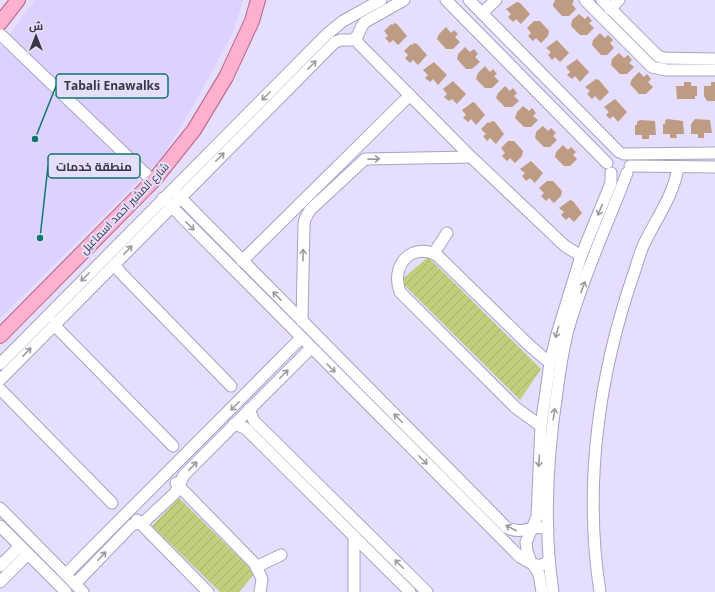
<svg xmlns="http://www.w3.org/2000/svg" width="715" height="592" viewBox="0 0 715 592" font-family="'Open Sans',Cairo,sans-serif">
<defs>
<pattern id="garden-furrows" width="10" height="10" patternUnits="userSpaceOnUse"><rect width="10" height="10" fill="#c0cf7b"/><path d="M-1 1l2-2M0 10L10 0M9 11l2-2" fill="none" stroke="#a6b26c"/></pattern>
</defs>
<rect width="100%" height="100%" fill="#e6defd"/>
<path fill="#ddd1ff" d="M35 0H243L232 35 189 113 162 158 0 318V47Z"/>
<g fill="url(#garden-furrows)">
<path d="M428 257 541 369 520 400 400 281Z"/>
<path d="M179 498 255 573 239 592H220L152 526Z"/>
</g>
<g fill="#be9b83">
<path d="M554 0H573L574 1 572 4 576 9 569 16H562L553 6V4L555 1Z"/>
<path d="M517 2 520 3 530 14 521 24 516 19 513 22 508 17 511 14 506 9Z"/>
<path d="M579 14 585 19 588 16 592 21 589 23 594 28 587 35H580L571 26 572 20Z"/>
<path d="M534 21H540L549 31 548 36 541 43 536 38 533 41 528 36 531 33 527 28Z"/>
<path d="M395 23 397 24 407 36 398 45 393 40 390 43 385 38 388 36 384 31 391 24 392 25Z"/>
<path d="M446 27 451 33 454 30 458 34 455 37 460 42 453 49H446L437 39 439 34Z"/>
<path d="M600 33 605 38 608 35 613 40 610 43 614 48 607 55H601L592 45 593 40Z"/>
<path d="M557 40 569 53 560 62 555 57 552 60 548 55 551 52 546 48Z"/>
<path d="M414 43 417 44 427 55 418 65 413 60 410 63 405 58 408 55 404 51 411 44 412 45Z"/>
<path d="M465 47 470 52 474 49 478 54 475 57 480 62 472 69H466L457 59 458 54Z"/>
<path d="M619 53 624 58 628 55 632 60 629 63 634 67 627 74H620L611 65 612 59Z"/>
<path d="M577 59 589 72 580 82 575 76 572 79 567 75 570 72 566 67Z"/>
<path d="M434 62 447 75 438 85 433 79 430 82 425 78 428 75 423 70Z"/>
<path d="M485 66 490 72 493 69 497 74 494 76 499 81 492 88H485L476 79 478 73Z"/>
<path d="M639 72 644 77 647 74 651 79 648 82 653 87 646 94H639L630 84 632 79Z"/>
<path d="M596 79 599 80 609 92 600 101 595 96 592 99 587 94 590 91 585 87Z"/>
<path d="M453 81 466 94 457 104 452 99 449 101 444 97 447 94 443 89Z"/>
<path d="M684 82H691V86H697V96H695V99H677L676 86H684Z"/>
<path d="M711 82H715V101H707L704 96V86H711Z"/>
<path d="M505 86 510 91 513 88 517 93 514 96 519 101 512 107H505L496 98 498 93Z"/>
<path d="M615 99 627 112 618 122 613 116 610 119 606 115 609 112 604 107Z"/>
<path d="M473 102 475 103 485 115 476 125 471 119 468 122 463 118 466 115 462 110Z"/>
<path d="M523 106 529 111 532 108 536 113 533 116 538 120 531 127H524L515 118 517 112Z"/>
<path d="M667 119 683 121 684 134H676L677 138H670V134H663V124H665V121Z"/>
<path d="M695 119 710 120 712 133H704V138H698V134H691V124Z"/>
<path d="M640 120 655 121 656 135H649V139H642V135H635V125H637V122Z"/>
<path d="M492 121 495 122 504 134 496 144 490 138 487 141 483 136 486 134 481 129 488 122 490 123Z"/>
<path d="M543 126 548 131 551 128 556 133 553 136 557 140 550 147H544L535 138 536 132Z"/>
<path d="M508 141H514L523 151 522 156 515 163 510 158 507 161 502 156 505 153 501 148Z"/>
<path d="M563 145 568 150 571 147 576 152 573 155 577 159 570 166H564L555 157 556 152Z"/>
<path d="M531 161 543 173 535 183 530 178 526 181 522 176 525 173 520 169Z"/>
<path d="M547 181H553L562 191 561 196 554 203 549 198 546 201 541 196 544 193 539 188Z"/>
<path d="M570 200 573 201 582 213 574 222 569 217 566 220 561 215 564 212 559 208Z"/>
</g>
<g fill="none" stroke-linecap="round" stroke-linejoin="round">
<g stroke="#aaa1c5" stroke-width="13">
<g id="minor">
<path d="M446 0 607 163"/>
<path d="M469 0 619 152"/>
<path d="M585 0 652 67 666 70H715"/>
<path d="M602 0 658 56 664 58 715 59"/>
<path d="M610 9 619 0"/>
<path d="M482 13 496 0"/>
<path d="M0 34 153 181"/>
<path d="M356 39 359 44 471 157 565 246 581 256"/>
<path d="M624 154 715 153"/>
<path d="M630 166 715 167"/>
<path d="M175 192 506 527C523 537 534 522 548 530"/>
<path d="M163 198 520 557C529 562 540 571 549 560"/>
<path d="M434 253 447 233"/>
<path d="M242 261 410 95"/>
<path d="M115 264 119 271 231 386"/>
<path d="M302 321 304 224 305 219 310 210 365 159 471 157"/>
<path d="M55 323 57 328 173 446"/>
<path d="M0 364 327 34 343 21 381 0"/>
<path d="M0 380 335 42 341 40H353C361 35 359 27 365 22L404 0"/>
<path d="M0 389 112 503"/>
<path d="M249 409 254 421 427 592"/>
<path d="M234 424 245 428 410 592"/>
<path d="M541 426 516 408 400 292C390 265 412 241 438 256L531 347 550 363"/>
<path d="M176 483 255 564 262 579 260 592"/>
<path d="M0 508 83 592"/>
<path d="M137 520 208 592"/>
<path d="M0 526 66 592"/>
<path d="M0 566 20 546"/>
<path d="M256 567 281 555"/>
<path d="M66 574 301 338"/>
<path d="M0 582 28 554"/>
<path d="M75 584 132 525 145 521 175 493 184 475 311 348"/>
<path d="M354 592V536"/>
<path d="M542 592 539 574 530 560 527 551 526 542 537 517 541 426 550 363 557 334 581 256 611 183V173"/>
<path d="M553 592C543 526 547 458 557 392 560 369 563 346 570 323 585 272 608 223 627 173"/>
<path d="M600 592C583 484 599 373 635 270 638 261 640 252 644 244 656 219 674 195 678 167"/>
</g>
</g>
<g stroke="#b8638a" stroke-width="16">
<g id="major">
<path d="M0 23 18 0"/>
<path d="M0 336 155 179 194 130 226 77 252 21 258 0"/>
</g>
</g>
<use href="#minor" stroke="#fff" stroke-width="11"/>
<use href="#major" stroke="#feb0cf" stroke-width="14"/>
</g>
<defs><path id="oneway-shaft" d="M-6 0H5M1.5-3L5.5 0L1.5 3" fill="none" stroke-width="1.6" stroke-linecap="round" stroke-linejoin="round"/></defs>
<g stroke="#9c9aa2">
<use href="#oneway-shaft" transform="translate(312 65) rotate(-45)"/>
<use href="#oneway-shaft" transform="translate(266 96) rotate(135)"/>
<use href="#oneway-shaft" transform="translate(220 157) rotate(-45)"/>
<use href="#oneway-shaft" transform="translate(374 159) rotate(-1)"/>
<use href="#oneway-shaft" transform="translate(600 210) rotate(112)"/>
<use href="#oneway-shaft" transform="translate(190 226) rotate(45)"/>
<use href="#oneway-shaft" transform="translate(128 250) rotate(-46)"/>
<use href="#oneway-shaft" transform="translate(303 255) rotate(-89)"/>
<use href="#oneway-shaft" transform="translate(85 277) rotate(135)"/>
<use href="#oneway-shaft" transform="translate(583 287) rotate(-70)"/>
<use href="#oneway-shaft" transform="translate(277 296) rotate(-135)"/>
<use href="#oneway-shaft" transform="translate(557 332) rotate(106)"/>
<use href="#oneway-shaft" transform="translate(27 352) rotate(-46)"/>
<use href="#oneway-shaft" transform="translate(331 368) rotate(45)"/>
<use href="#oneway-shaft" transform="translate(284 374) rotate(-45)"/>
<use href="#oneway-shaft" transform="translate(235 406) rotate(135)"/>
<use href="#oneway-shaft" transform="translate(554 414) rotate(-82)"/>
<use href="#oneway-shaft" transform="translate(398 418) rotate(-135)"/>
<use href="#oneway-shaft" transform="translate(423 460) rotate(45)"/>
<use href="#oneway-shaft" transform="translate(539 461) rotate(94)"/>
<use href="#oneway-shaft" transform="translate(193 466) rotate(-46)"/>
<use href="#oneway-shaft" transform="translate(511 528) rotate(-153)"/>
<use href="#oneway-shaft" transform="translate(102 556) rotate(-46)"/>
<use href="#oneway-shaft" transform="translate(399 564) rotate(-135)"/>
</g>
<g text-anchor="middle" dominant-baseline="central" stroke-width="4" stroke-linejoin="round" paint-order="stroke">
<g font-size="11" fill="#393544" stroke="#e6defd">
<text transform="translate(124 208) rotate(-46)">شارع المشير احمد اسماعيل</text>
</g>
</g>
<path fill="none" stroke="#0f766e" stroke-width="1.5" d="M35 139L56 86M40 238L48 166"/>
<g fill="#0f766e" stroke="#e6defd" stroke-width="1.5">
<circle cx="35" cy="139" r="4"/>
<circle cx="40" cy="238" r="4"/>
</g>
<g fill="#e6defd" stroke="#0f766e" stroke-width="1.5">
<rect x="56" y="74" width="112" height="24" rx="4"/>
<rect x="48" y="154" width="92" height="24" rx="4"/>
</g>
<g font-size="12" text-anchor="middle" font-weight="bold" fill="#393544">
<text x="112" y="90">Tabali Enawalks</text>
<text x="94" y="171">منطقة خدمات</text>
</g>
<g transform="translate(36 36)" stroke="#e6defd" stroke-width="3" paint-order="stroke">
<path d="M0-3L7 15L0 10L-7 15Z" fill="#393544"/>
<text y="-6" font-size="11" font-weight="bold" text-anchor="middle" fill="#393544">ش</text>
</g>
</svg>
